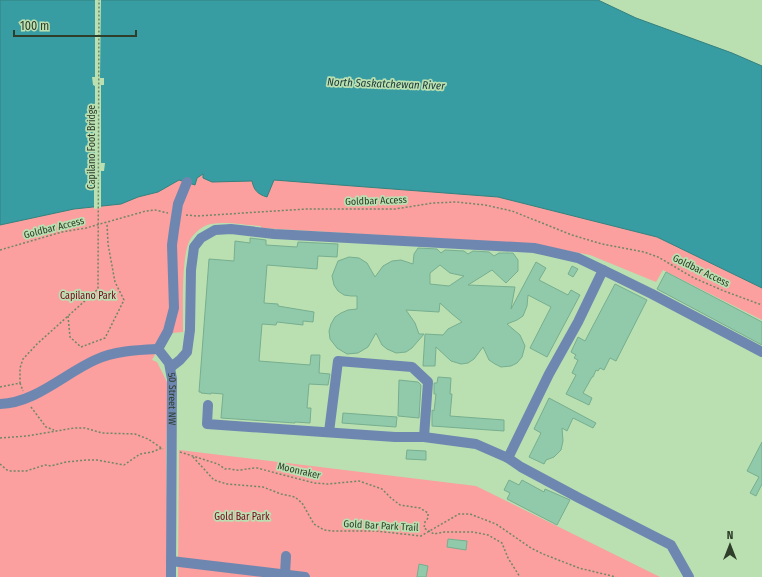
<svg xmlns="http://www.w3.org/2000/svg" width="762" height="577" viewBox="0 0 762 577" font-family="'Fira Sans Condensed',sans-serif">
<rect width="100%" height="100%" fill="#bae0b1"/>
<g fill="#fb9f9f">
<path d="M204 174 227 181H252L267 196 274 180 498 197 657 237 762 288V320L663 270 656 282 590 255 533 244 261 228V226C245 225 227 221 211 224 203 225 194 233 190 240 181 255 183 311 183 332L172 333 158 349 152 360 157 362 168 384 166 455 168 577H0V225L74 209 121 204 138 197 158 192 179 180 195 185 197 178Z"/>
<path d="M179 450 476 486 660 577H178Z"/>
</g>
<path fill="#379da2" stroke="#35807e" d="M0 0H598L636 18 732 53 762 66V288L657 237 498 197 274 180 267 197C257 194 254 190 252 181L212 182 203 178V174L197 178 195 185 179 180 158 192 138 197 121 204 74 209 0 225Z"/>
<path fill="#bae0b1" d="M95 0H101L100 78H104V85H101V163H105L104 171H101V208L94 209V172H92V163L95 162V86L93 85 92 77H95Z"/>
<g fill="#91caaa" stroke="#76ae8f" fill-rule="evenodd">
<path d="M250 238 266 240V245L297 247 298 242 338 244 337 257 318 256 317 269 267 265 264 303 278 304V306L314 312 313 322 303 321V325L277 322 276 325 262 324 259 361 310 365 311 355H320L319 373 330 374 328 385 309 384 307 408H311L310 423 295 422V423L221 418 223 394 211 393V394L201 393V392H199L209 259 234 261 235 241 250 243Z"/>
<path d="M418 248 437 249 441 253 445 250 464 251 468 254 473 251 489 252 494 256 499 253H513L518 260V271L506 283 492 270 468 285 515 287 511 309 536 262 546 268 539 280 568 295 571 290 580 295 547 357 530 348 551 307 528 295 527 306 523 316 517 320 507 324 520 335 525 346 522 357 517 363 511 366 501 367 495 364 489 360 483 347 474 359 468 363 461 364 451 361 436 347 435 366H423L425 334 443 335 448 329 462 322 452 314 440 303 439 312 406 310 415 323 419 334H424L412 348 406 352 396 353 387 349 382 345 376 333 368 347 358 353 347 354 337 348 330 339 329 331 331 324 335 317 341 313 348 310 357 309V296H351L344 295 338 291 334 285 332 276 338 261 349 257 359 258 367 263 375 277 383 266 392 261 401 260 413 264 414 254ZM440 265 450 273 464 276 449 286 430 284V273Z"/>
<path d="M572 266 578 269 573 277 568 274Z"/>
<path d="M666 272 762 322V345L657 289Z"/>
<path d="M615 284 647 300 616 361 610 358 604 370 600 368 598 371 596 370 593 377H592L583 393 592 398 589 405 566 394 576 375 572 373 578 360 574 358 576 355 571 352 578 337 585 341Z"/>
<path d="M438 377 451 378 450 394H452L450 416 504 420V431L432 426V410L434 411 436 394H434V383H437Z"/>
<path d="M399 380 418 382 421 385 419 418 398 416Z"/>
<path d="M549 398 596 423 593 428 573 418 567 431 562 428 563 441 561 450 554 457 546 460 544 464 529 457 541 433 534 429Z"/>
<path d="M343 413 397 417 396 427 342 423Z"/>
<path d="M762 442V484L756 496 750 493 759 477 747 471Z"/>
<path d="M407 450 426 451V460L406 459Z"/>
<path d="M509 480 519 485 522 480 544 492 545 489 570 500 557 525 507 499 510 493 504 490Z"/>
<path d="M448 539 467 541 466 550 447 547Z"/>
<path d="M419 564 428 566 426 577H417Z"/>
</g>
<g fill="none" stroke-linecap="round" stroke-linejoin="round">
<g stroke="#6e8868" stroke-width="1.5" stroke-dasharray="2 2" stroke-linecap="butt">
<path d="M186 215 197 216 306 209H395L433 203 456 202 485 205 512 211 572 235 602 244 644 252 658 257 694 278 724 291 762 305"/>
<path d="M0 250 62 232 86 228 146 211 155 210 168 213"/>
<path d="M68 316 70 337 81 347 105 338 124 300 115 282 108 244 107 223"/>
<path d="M20 383 23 391"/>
<path d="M0 387 20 383V368L23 359 37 344 98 289 99 0"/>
<path d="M31 407 46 427 54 430"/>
<path d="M0 438 27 436 74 428H85L102 433 135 434 148 439 163 449"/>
<path d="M180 452 218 464 225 469C230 468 236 471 241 470 247 469 251 468 257 468L314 483 328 484 359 481 382 489 391 498 400 505 420 508 428 513V518L425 522 424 528 434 534 444 532H473L488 535 502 543 508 558 520 577"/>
<path d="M193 457 214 480 227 484 263 487 281 494 295 497 302 503 314 524 324 530 332 531H376L421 536 452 518 459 514H470L496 524 531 548 543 554 579 568 616 577"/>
<path d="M0 464 7 470 11 471H26L45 465 51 466 66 462 86 460H97L124 465 140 454 152 452 162 448"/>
</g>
<g stroke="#6e87b1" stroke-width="10">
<path d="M603 270 652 294 762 352"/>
<path id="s1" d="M158 349 169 363 172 379 171 577"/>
<path d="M158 349 168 331 174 308 172 245 174 230 178 204 187 182"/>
<path d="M171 367 180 360 187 352 190 330 191 270 194 247 201 238 215 230 231 229 274 234 534 248 578 258 603 270 578 322 549 374 508 458"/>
<path d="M0 404C35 403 64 374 95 360 114 351 137 350 158 349"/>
<path d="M208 405 207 424 395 437H424L476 444 508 458 521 467 579 498 671 545 689 577"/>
<path d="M329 432 338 361 412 367 428 382 424 437"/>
<path d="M171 561 305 577"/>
<path d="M285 574 286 556"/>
</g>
</g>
<g text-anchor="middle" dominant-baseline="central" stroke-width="3.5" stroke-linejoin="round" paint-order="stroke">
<g font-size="10" fill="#2f3e2b" stroke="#bae0b1">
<text transform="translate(92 147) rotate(-90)">Capilano Foot Bridge</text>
<text transform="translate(376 201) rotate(-2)">Goldbar Access</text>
<text transform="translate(54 228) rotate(-14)">Goldbar Access</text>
<text transform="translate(701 271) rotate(26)">Goldbar Access</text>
<text stroke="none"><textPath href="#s1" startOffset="54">50 Street NW</textPath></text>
<text transform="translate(299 471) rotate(13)">Moonraker</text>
<text transform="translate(381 526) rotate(3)">Gold Bar Park Trail</text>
</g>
<g font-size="10" fill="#7b031d" stroke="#bae0b1">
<text x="88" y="296">Capilano Park</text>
<text x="242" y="517">Gold Bar Park</text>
</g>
<g font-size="11" font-style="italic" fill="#183738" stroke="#bae0b1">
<text transform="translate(386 84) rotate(2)">North Saskatchewan River</text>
</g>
</g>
<g transform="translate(730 545)" stroke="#bae0b1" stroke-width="3" paint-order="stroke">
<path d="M0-3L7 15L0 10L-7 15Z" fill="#2f3e2b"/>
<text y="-6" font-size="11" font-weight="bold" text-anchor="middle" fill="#2f3e2b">N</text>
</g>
<path d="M14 30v6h122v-6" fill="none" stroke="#2f3e2b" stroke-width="2"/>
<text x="20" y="30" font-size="12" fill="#2f3e2b" stroke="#bae0b1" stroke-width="3" paint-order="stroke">100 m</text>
</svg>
